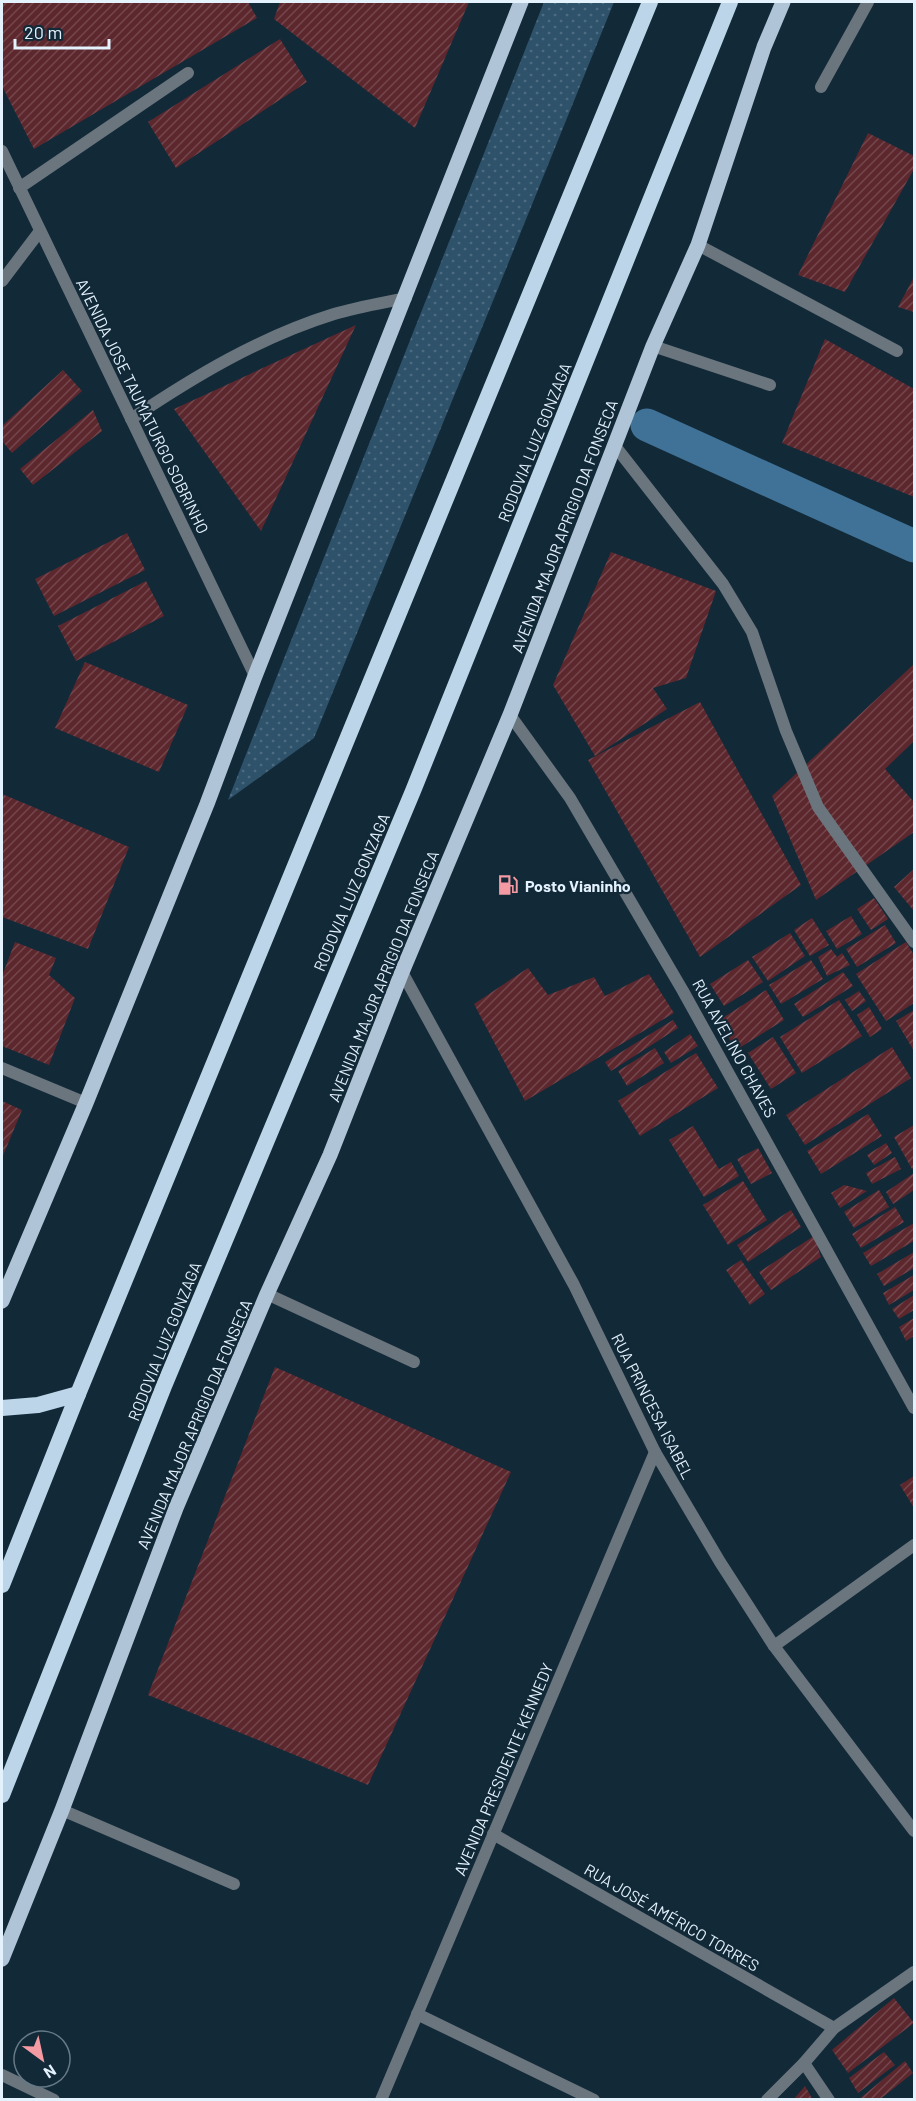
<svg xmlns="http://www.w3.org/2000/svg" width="916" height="2101" viewBox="0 0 916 2101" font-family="Barlow,sans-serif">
<defs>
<pattern id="grass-dots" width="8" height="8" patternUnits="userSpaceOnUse" patternTransform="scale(1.5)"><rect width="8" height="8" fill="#2f526b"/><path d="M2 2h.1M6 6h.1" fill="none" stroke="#4d6b81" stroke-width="1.8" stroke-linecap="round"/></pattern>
<pattern id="building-hatch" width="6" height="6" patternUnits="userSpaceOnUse" patternTransform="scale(1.5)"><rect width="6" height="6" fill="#5d272e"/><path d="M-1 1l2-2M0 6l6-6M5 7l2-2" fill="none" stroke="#74474d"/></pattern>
</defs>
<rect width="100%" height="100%" fill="#122938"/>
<path fill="url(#grass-dots)" d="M544 2H614L497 291 314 738 228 800Z"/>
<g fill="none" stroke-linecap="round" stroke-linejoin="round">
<path stroke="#3f7296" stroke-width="33" d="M647 425 914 546"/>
</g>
<g fill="url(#building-hatch)">
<path d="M2 2H248L257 18 34 149 2 86Z"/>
<path d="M280 2H469L415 128 274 19Z"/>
<path d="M280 39 307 82 176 168 148 122Z"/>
<path d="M868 133 914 156V169L845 292 798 275Z"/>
<path d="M914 277V312L898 307Z"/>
<path d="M356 325 261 531 174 409Z"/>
<path d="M825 339 914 389V497L782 443Z"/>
<path d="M63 370 82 391 12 453 2 441V426Z"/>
<path d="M93 410 102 431 33 485 20 469Z"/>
<path d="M127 533 145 570 54 616 35 579Z"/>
<path d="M611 552 716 591 686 678 653 688 667 709 595 756 553 685Z"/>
<path d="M146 581 164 616 76 661 58 626Z"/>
<path d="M85 662 188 705 159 772 55 728Z"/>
<path d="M914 664V741L885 769 914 802V832L816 900 772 796Z"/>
<path d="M700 702 801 885 700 957 588 760Z"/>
<path d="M2 794 129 847 88 949 2 917Z"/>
<path d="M914 869V911L894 887Z"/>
<path d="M874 898 888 919 871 930 857 909Z"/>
<path d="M851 916 862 934 837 949 826 931Z"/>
<path d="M812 918 829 945 810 956 794 930Z"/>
<path d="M885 925 896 943 857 967 846 949Z"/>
<path d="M790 933 805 956 768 981 752 957Z"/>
<path d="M15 942 56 958 49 975 75 998 49 1065 2 1046V976Z"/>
<path d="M906 942 914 955V1003L886 1021 856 974Z"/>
<path d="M831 949 837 957 842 953 850 965 827 976 818 957Z"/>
<path d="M748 960 763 982 724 1006 710 984Z"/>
<path d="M811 960 823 979 781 1004 769 985Z"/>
<path d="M528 968 548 995 594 977 605 996 649 974 674 1013 525 1101 474 1004Z"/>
<path d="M843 972 853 986 803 1017 794 1004Z"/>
<path d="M766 990 784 1020 736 1050 718 1021Z"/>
<path d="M859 991 866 1001 852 1011 845 1000Z"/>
<path d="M839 1000 862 1036 802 1073 780 1037Z"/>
<path d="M869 1007 882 1029 870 1037 857 1015Z"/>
<path d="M914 1010V1051L896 1021Z"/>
<path d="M673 1020 678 1028 611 1071 605 1062Z"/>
<path d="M690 1034 698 1046 671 1063 664 1052Z"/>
<path d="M773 1037 796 1073 771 1089 748 1053Z"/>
<path d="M892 1047 911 1078 805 1145 786 1115Z"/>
<path d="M655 1048 664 1063 627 1086 618 1071Z"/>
<path d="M696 1053 718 1088 640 1136 618 1101Z"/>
<path d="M2 1101 22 1110 2 1158Z"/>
<path d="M868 1114 882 1136 821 1174 807 1151Z"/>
<path d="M914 1125V1168L912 1169 894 1137Z"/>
<path d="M693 1126 719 1169 731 1162 739 1176 704 1197 669 1140Z"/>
<path d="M886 1143 892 1153 874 1165 867 1155Z"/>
<path d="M758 1148 772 1173 751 1184 737 1159Z"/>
<path d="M895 1157 901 1169 872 1184 866 1173Z"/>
<path d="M914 1173V1190L893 1204 886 1192Z"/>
<path d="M743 1181 767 1220 728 1245 703 1205Z"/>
<path d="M844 1185 867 1191 840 1208 831 1193Z"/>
<path d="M879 1190 889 1207 854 1228 844 1212Z"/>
<path d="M895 1207 904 1222 861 1248 852 1234Z"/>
<path d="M791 1210 801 1227 748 1262 737 1245Z"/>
<path d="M914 1223V1241L871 1266 863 1253Z"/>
<path d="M814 1236 821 1257 771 1290 759 1272Z"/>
<path d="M914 1252V1268L884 1286 877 1274Z"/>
<path d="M741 1260 765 1294 750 1305 726 1270Z"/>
<path d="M914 1275V1290L889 1305 883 1293Z"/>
<path d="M914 1295V1310L899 1319 892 1309Z"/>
<path d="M914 1318V1336L906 1341 899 1327Z"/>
<path d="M275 1367 511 1472 368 1785 148 1695Z"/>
<path d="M914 1476V1508L900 1485Z"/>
<path d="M894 1998 914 2023 848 2073 832 2050Z"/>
<path d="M884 2052 895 2065 858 2093 849 2078Z"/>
<path d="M905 2061 913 2073 879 2100H858Z"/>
<path d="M805 2086 813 2100H793Z"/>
</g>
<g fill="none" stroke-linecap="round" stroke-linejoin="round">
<g stroke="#6a757e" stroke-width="12">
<path d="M19 188 188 73"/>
<path d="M653 346 770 385"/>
<path d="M131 419C195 376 260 337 334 314 357 307 382 303 406 298"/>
<path d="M2 1068 86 1103"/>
<path d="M267 1294 414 1362"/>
<path d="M62 1810 234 1884"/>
</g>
<g stroke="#6a757e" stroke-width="12">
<path d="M821 87 868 2"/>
<path d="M698 245 897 351"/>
<path d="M2 281 40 231"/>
<path d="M615 446 723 584 752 632 786 731 818 807 914 942"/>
<path d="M510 715 570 798 683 991 914 1408"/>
<path d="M402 972 574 1285 655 1452 720 1562 774 1646 914 1831"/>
<path d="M774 1646 914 1545"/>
<path d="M493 1834 834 2028"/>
<path d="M417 2014 594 2100"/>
<path d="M804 2063 829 2100"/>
<path d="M2 2075 54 2100"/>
<path d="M381 2100 655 1452"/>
<path d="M767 2100 804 2063 834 2028 914 1972"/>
</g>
<path stroke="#6a757e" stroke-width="12" d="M2 151 255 676"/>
<g stroke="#afc5d7" stroke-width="15">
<path d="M2 1301 86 1103 207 804 255 676 521 2"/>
<path d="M2 1959 62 1810 176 1508 267 1294 330 1155 402 972 510 715 653 346 698 245 764 47 783 2"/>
</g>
<g stroke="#bcd5e8" stroke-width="16">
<path d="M2 1408 38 1405 78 1394"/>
<path d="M2 1585 78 1394 650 2"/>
<path d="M2 1795 164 1386 413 791 730 2"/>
</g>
</g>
<defs>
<g id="fuel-bare" transform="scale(1.62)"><path d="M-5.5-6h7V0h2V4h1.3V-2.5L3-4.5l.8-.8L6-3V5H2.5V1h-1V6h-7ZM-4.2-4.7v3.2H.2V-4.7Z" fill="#f49aa3" stroke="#122938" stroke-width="2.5" paint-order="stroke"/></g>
</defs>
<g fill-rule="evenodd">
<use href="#fuel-bare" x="508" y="885"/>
</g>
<g text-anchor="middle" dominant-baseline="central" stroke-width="4.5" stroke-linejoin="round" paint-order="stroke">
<g font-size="16" fill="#e4f2fd" stroke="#122938">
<text transform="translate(143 406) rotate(64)">AVENIDA JOSE TAUMATURGO SOBRINHO</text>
<text transform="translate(534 442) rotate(-68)">RODOVIA LUIZ GONZAGA</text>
<text transform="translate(564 526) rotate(-69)">AVENIDA MAJOR APRIGIO DA FONSECA</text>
<text transform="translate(351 892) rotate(-67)">RODOVIA LUIZ GONZAGA</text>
<text transform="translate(383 976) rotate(-68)">AVENIDA MAJOR APRIGIO DA FONSECA</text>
<text transform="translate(735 1048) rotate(61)">RUA AVELINO CHAVES</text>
<text transform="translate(164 1341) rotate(-68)">RODOVIA LUIZ GONZAGA</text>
<text transform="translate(653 1406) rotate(63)">RUA PRINCESA ISABEL</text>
<text transform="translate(194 1424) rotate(-67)">AVENIDA MAJOR APRIGIO DA FONSECA</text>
<text transform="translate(503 1769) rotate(-67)">AVENIDA PRESIDENTE KENNEDY</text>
<text transform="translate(672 1917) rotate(30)">RUA JOSÉ AMÉRICO TORRES</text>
</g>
<g font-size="16" font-weight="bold" fill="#e4f2fd" stroke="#122938" text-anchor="start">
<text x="525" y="885">Posto Vianinho</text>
</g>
</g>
<rect width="916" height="2101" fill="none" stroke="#e4f2fd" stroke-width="6"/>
<g transform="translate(42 2059) rotate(147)"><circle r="28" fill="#122938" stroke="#667987" stroke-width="1.5"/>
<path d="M0-4.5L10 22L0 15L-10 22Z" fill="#f49aa3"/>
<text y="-9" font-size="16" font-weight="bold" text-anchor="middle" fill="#e4f2fd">N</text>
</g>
<path d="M15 39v9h94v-9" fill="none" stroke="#e4f2fd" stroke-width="3"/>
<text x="24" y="39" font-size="18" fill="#e4f2fd" stroke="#122938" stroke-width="4.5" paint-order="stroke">20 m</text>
</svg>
